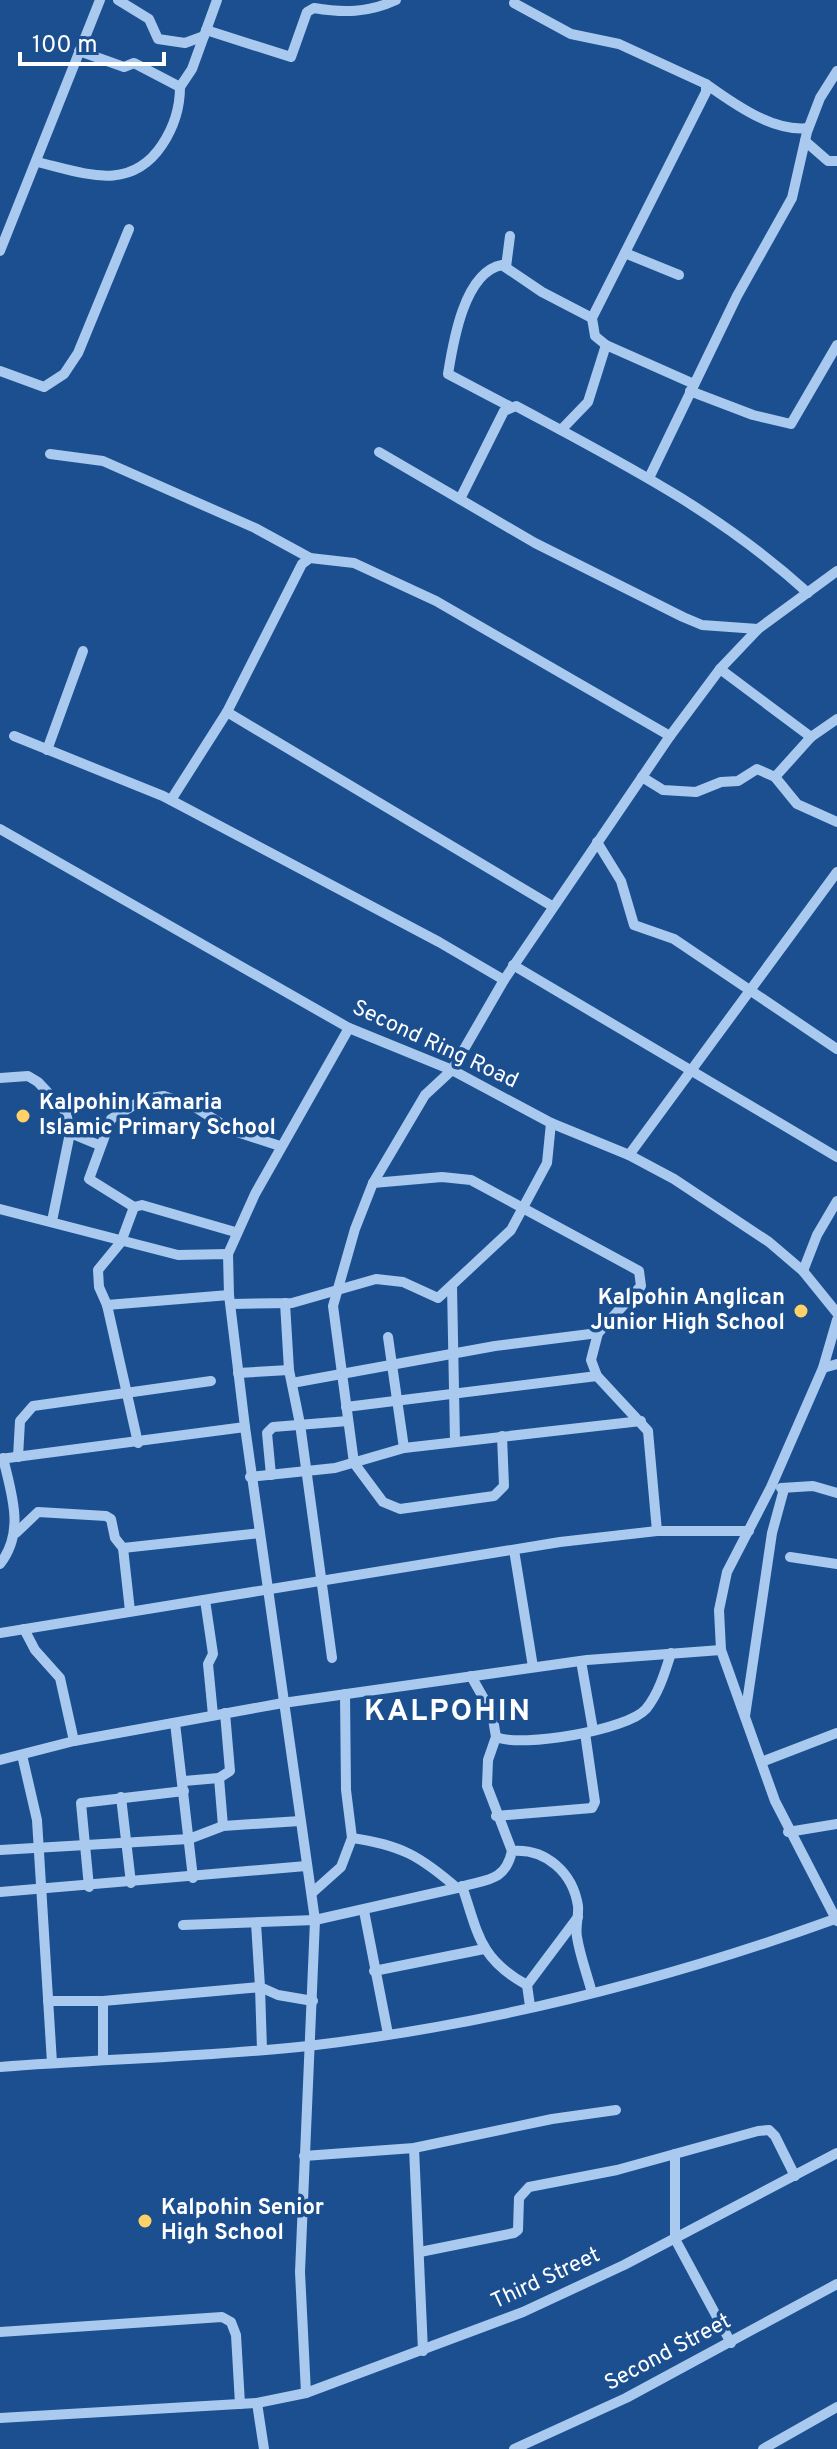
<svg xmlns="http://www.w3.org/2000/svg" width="837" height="2449" viewBox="0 0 837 2449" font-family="Overpass,sans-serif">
<rect width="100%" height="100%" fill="#1b4f8f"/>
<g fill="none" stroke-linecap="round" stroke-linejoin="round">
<g stroke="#a9c9ee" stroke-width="10">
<path d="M118 0 149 19 158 39 185 43 204 36"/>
<path d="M514 3 571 34 619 44 706 84"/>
<path d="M206 30 291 57 307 12 314 8C343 13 368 13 396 0"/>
<path d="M180 87 192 69 217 0"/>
<path d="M805 141 828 161H837"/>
<path d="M37 162C84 173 130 193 162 145 174 127 180 109 180 87L134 63 124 67 79 51"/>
<path d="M0 251 100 0"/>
<path d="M625 253 679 275"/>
<path d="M506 267 510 236"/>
<path d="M0 371 44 387 64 374 78 353 129 229"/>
<path d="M694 384 606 345 595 336 592 318 706 92V84C734 104 773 132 808 128"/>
<path d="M690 391 753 415 791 424 837 345"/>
<path d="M509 406 448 374C453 343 464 272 502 265L542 292 592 318"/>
<path d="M561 430 588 402 606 345"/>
<path d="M379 452 535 543 683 617 702 625 758 629"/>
<path d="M50 454 103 461 255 528 310 558"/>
<path d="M649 478 737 296 792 198 807 132 820 98 837 71"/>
<path d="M460 499 504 411 516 406C622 463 718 511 808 593"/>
<path d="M720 669 811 737"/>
<path d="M227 712 552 906"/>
<path d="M14 736 163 796 439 942 504 980"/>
<path d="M47 750 83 651"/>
<path d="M642 777 663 790 696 792 721 782 738 781 757 769 775 777 797 804 837 822"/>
<path d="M775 777 811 737 837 719"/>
<path d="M171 800 227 712 302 564 310 558 354 563 436 601 670 736"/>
<path d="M0 829 349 1028 452 1070 551 1123 629 1155 674 1179 769 1242 803 1271 837 1313"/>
<path d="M597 842 621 881 634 925 674 939 837 1049"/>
<path d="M513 965 837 1157"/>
<path d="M0 1078 28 1076 38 1082 66 1112 70 1133 52 1221"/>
<path d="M70 1133 99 1145"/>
<path d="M629 1155 837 872"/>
<path d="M373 1183 442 1177 471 1180 639 1271 641 1286 598 1333 591 1360 597 1376 648 1431 657 1531"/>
<path d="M134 1207 89 1179 111 1119 144 1099 164 1096 195 1107 231 1130 280 1146"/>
<path d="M0 1209 178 1255 228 1254 229 1295 245 1427"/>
<path d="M228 1254 255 1194 349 1028"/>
<path d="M803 1271 817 1235 837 1201"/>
<path d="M452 1286 455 1442"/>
<path d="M285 1303 289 1370 300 1424 332 1658"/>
<path d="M231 1304 292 1303 376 1279 403 1282 438 1298 511 1230 547 1163 551 1123"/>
<path d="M107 1305 229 1295"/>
<path d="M837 1320 823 1368 771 1487 727 1572 719 1610 721 1650 775 1801 837 1921"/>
<path d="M388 1337 404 1448"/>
<path d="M823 1368 837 1364"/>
<path d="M238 1373 289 1370"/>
<path d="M292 1383 495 1346 598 1333"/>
<path d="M346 1407 597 1376"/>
<path d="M502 1436 504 1486 494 1496 400 1509 383 1502 354 1463 333 1306 355 1229 373 1183 425 1095 452 1070 504 980 670 736 720 669 758 629 837 571"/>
<path d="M138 1443 107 1305 99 1287 98 1270 121 1242 134 1207 142 1205 235 1232"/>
<path d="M18 1457 20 1421 33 1406 211 1381"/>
<path d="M0 1459 245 1427 315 1920 300 2272 306 2393"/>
<path d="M271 1475 267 1433 273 1427 348 1421"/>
<path d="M250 1477 335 1468 404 1448 641 1421"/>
<path d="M781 1488 813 1486 837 1493"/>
<path d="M16 1533 38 1512 106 1516 111 1519 115 1538 123 1548"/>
<path d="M514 1550 533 1667"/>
<path d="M790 1557 837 1564"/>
<path d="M0 1564C25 1532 12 1495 3 1458"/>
<path d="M205 1600 213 1654 208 1664 213 1715"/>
<path d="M130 1611 123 1548 260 1533"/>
<path d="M24 1629 35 1650 60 1678 74 1741"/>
<path d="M0 1633 560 1542 657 1531H749"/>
<path d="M581 1661 593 1730"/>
<path d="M471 1676 492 1713 496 1737 488 1760 487 1786 512 1851"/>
<path d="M745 1716 772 1533 784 1489"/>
<path d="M175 1723 193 1878"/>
<path d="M496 1737C521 1748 628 1730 646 1709 659 1693 665 1672 671 1653"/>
<path d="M22 1755 37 1820 52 2063"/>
<path d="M0 1760 74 1741 283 1703 587 1660 721 1650"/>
<path d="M764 1761 837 1733"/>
<path d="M219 1778 223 1826"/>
<path d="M184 1781 219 1778 230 1771 225 1713"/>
<path d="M121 1797 131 1883"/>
<path d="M496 1816 592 1808 595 1802 585 1733"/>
<path d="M788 1832 837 1824"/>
<path d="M352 1838C401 1845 420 1856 457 1888 485 1879 505 1883 512 1851 546 1848 573 1873 578 1906 579 1916 575 1927 577 1937 580 1956 587 1974 592 1993"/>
<path d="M0 1850 189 1839 223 1826 300 1821"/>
<path d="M462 1886C478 1933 479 1959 527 1985L530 2006"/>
<path d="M89 1887 81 1803 184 1791"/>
<path d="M0 1892 306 1866"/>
<path d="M313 1892 341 1867 352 1838 346 1790 345 1694"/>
<path d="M364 1911 388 2034"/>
<path d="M256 1923 260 1987 278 1995 313 2001"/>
<path d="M183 1925 315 1920 457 1888"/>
<path d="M374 1971 484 1949"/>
<path d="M527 1985 578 1917"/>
<path d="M48 2001H103L260 1987 262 2050"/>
<path d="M103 2060V2001"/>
<path d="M0 2067C102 2059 206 2057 308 2046 487 2025 666 1980 835 1919"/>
<path d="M414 2148 423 2351"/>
<path d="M675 2154V2239L731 2343"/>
<path d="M304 2156 414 2148 552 2119 616 2110"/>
<path d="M420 2252 514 2233 518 2230 519 2198 529 2187 617 2170 758 2131 769 2130 775 2136 795 2176"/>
<path d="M0 2332 222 2317 231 2322 236 2335 240 2404"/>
<path d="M257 2403 264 2449"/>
<path d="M0 2418 257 2403 306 2393 523 2312 624 2265 837 2153"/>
<path d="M514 2449 626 2398 837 2284"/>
<path d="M763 2449 837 2407"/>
</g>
</g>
<g fill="#ffd166" stroke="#1b4f8f" stroke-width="3">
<circle cx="23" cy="1116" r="8"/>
<circle cx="801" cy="1311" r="8"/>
<circle cx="145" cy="2221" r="8"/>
</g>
<g text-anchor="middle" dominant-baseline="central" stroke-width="7" stroke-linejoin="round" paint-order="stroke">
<g font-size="22" fill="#fff" stroke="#1b4f8f">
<text transform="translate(435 1045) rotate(25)">Second Ring Road</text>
<text transform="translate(546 2279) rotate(-25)">Third Street</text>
<text transform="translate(668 2353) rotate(-28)">Second Street</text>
</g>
<g font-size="22" font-weight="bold" fill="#fff" stroke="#1b4f8f" text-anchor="start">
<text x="39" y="1103">Kalpohin Kamaria<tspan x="39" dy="25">Islamic Primary School</tspan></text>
<text x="785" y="1298" text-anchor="end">Kalpohin Anglican<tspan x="785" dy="25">Junior High School</tspan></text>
<text x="161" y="2208">Kalpohin Senior<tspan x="161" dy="25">High School</tspan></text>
</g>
<g font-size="30" font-weight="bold" letter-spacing="2" fill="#fff" stroke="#1b4f8f">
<text x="448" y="1712">KALPOHIN</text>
</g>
</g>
<path d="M20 52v12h144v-12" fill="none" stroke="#ffffff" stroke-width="4"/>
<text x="32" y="52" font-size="24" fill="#ffffff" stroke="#1b4f8f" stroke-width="6" paint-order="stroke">100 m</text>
</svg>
